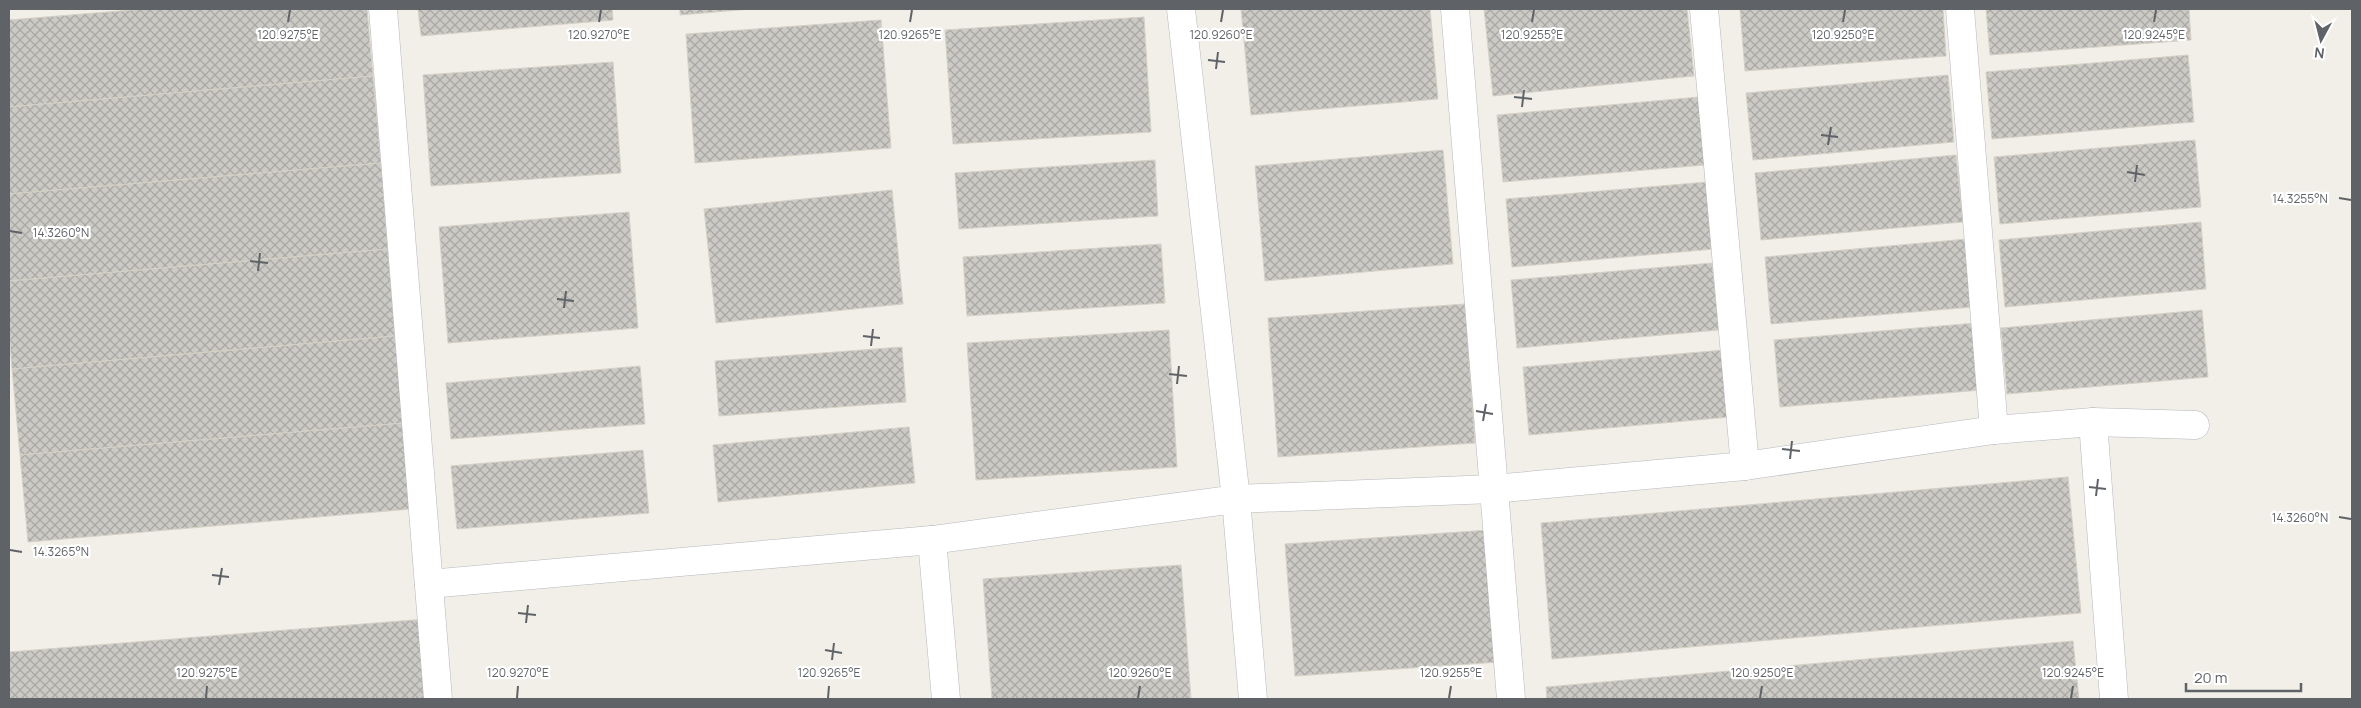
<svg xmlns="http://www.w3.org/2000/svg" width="2361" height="708" viewBox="0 0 2361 708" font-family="Manrope,sans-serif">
<defs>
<pattern id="building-cross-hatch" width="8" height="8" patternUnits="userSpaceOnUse" patternTransform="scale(1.25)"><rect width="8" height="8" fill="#cccac5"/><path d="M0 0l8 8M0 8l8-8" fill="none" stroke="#a9a8a4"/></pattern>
</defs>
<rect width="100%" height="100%" fill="#f1efe8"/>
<g fill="url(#building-cross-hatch)" stroke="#d6d1c6">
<path d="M144 9H367L373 76 9 107V20Z"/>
<path d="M418 9H612L613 20 421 36Z"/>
<path d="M680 9H751L680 15Z"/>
<path d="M1241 9H1430L1438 99 1251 115Z"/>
<path d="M1484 9H1687L1694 76 1493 96Z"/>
<path d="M1740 9H1943L1946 56 1745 71Z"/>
<path d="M1986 9H2189L2191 40 1990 55Z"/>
<path d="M1144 17 1151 132 953 144 945 30Z"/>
<path d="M881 20 891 148 695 163 686 34Z"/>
<path d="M2188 55 2194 122 1992 139 1986 72Z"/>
<path d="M613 62 621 173 431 186 423 75Z"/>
<path d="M1948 75 1954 142 1753 160 1746 93Z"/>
<path d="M373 76 381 163 9 194V107Z"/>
<path d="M1699 97 1705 165 1503 182 1497 115Z"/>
<path d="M2195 140 2201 207 2000 224 1994 157Z"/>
<path d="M1443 150 1453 264 1265 281 1255 166Z"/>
<path d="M1956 155 1963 222 1761 240 1755 173Z"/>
<path d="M1155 160 1158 216 959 229 955 173Z"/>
<path d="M381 163 388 249 9 281V194Z"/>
<path d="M1707 182 1714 249 1512 267 1506 199Z"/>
<path d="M892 190 903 304 716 323 704 209Z"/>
<path d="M629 212 638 328 448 343 439 227Z"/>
<path d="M2201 222 2206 289 2005 307 1999 240Z"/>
<path d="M1967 239 1973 307 1771 324 1765 257Z"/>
<path d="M1161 244 1165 303 967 316 963 257Z"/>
<path d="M388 249 395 336 12 369 9 329V281Z"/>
<path d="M1712 263 1719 330 1517 348 1511 280Z"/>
<path d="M1465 304 1475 443 1278 457 1268 318Z"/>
<path d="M2202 310 2208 377 2007 394 2001 328Z"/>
<path d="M1976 323 1981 390 1780 407 1774 340Z"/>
<path d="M1169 330 1177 467 976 480 967 343Z"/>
<path d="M395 336 404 423 20 455 12 369Z"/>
<path d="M902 347 906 402 719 416 715 361Z"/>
<path d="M1724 350 1730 417 1529 435 1523 367Z"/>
<path d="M640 366 645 424 451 439 446 383Z"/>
<path d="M404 423 411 509 28 542 20 455Z"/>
<path d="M909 427 915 483 718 502 713 445Z"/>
<path d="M643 450 649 513 457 529 451 466Z"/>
<path d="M2068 477 2081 613 1552 659 1541 523Z"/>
<path d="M1489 530 1499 662 1295 676 1285 544Z"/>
<path d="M1181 565 1191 699H992L983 579Z"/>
<path d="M426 619 433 699H9V652Z"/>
<path d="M2073 641 2079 699H1547L1546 687Z"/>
</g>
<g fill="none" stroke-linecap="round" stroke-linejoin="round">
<g stroke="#b5b8bc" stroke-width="29">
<g id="minor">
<path d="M383 9 438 699"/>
<path d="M1181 9 1236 499 1253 699"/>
<path d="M1455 9 1511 699"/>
<path d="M1704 9 1745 466"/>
<path d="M1960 9 1994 430"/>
<path d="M2093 422 2114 699"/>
<path d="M932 540 946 699"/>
<path d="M429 584 932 540 1236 499 1493 489 1745 466 1994 430 2093 422 2195 425"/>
</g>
</g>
<use href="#minor" stroke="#fff" stroke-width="28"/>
</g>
<path fill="none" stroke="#5f6368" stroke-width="2" d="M288 22 290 10M599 22 601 10M910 22 912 10M1221 22 1223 10M1532 22 1534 10M1843 22 1845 10M2154 22 2156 10M1208 60 1225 62M1216 69 1218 52M1514 97 1532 99M1522 107 1524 90M1821 135 1838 137M1828 145 1831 127M2127 172 2145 175M2135 182 2137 165M2339 198 2351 200M10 231 22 233M250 261 268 263M258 271 260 253M557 299 574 301M564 308 566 291M863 336 880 338M871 346 873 329M1169 374 1187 376M1177 384 1179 366M1476 411 1493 414M1483 421 1486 404M1782 449 1800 451M1790 459 1792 441M2089 487 2106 489M2096 496 2098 479M2339 517 2351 519M10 550 22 552M212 575 229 577M219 585 222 568M518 613 536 615M526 623 528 605M825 650 842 653M832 660 834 643M206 698 207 686M517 698 518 686M828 698 829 686M1138 698 1140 686M1449 698 1451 686M1760 698 1762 686M2071 698 2073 686"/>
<g font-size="12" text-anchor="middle" fill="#5f6368" stroke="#fff" stroke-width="4.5" stroke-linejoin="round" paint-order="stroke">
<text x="288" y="39">120.9275°E</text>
<text x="599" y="39">120.9270°E</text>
<text x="910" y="39">120.9265°E</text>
<text x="1221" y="39">120.9260°E</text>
<text x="1532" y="39">120.9255°E</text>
<text x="1843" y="39">120.9250°E</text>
<text x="2154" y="39">120.9245°E</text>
<text x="2300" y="203">14.3255°N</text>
<text x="61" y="237">14.3260°N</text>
<text x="2300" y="522">14.3260°N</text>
<text x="61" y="556">14.3265°N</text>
<text x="207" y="677">120.9275°E</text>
<text x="518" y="677">120.9270°E</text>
<text x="829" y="677">120.9265°E</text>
<text x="1140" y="677">120.9260°E</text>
<text x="1451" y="677">120.9255°E</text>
<text x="1762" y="677">120.9250°E</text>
<text x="2073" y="677">120.9245°E</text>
</g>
<rect width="2361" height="708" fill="none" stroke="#5f6368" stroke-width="20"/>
<g transform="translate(2321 40) rotate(187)" stroke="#ffffff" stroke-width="4" paint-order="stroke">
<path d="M0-4L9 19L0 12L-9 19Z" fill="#5f6368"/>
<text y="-8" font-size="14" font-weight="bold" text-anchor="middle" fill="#5f6368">N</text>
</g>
<path d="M2186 683v8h115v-8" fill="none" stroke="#5f6368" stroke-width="2.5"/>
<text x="2194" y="683" font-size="15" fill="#5f6368" stroke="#ffffff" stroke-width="4" paint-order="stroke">20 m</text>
</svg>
